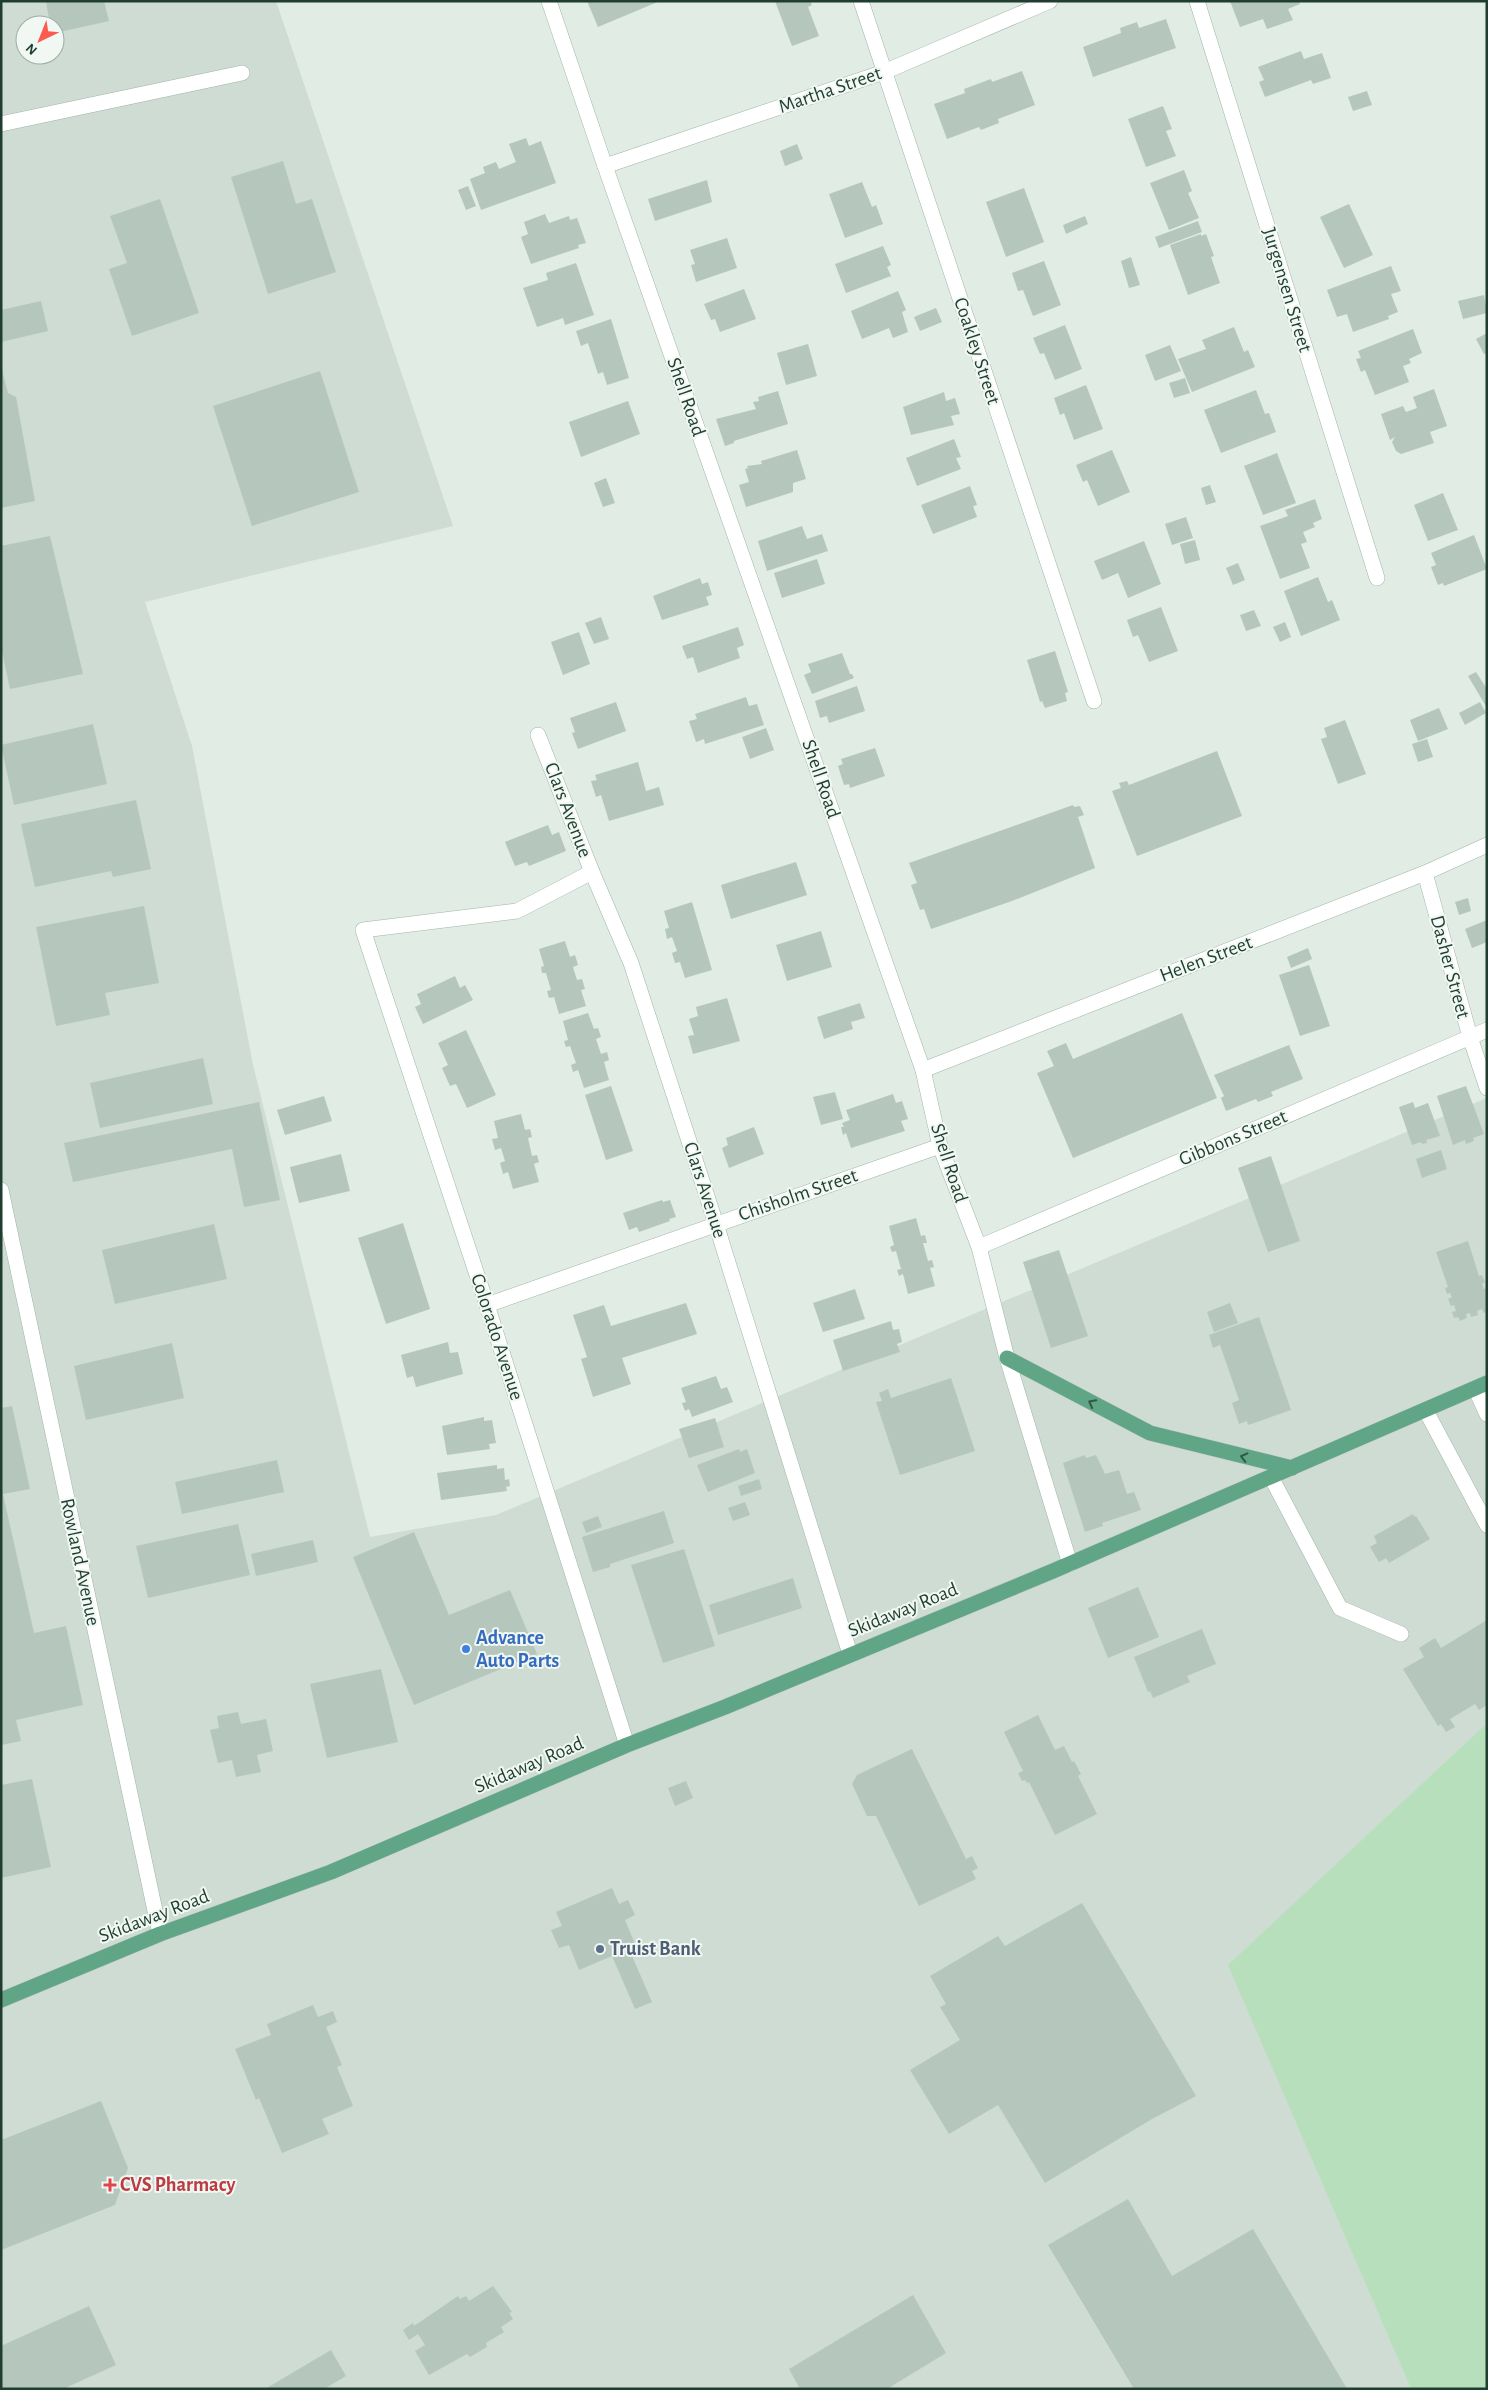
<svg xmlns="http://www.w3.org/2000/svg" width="1488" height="2390" viewBox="0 0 1488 2390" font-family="'Alegreya Sans',sans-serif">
<rect width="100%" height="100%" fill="#e0ece4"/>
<path fill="#cedcd3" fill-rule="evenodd" d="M1 1H276L453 526 145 602 192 746 253 1065 370 1537 496 1515 1487 1098V1723L1229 1965 1411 2389H1ZM25 25H55V55H25Z"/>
<path fill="#b7dfbb" d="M1487 1723V2389H1411L1228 1965Z"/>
<g fill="#b5c7bd">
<path d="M46 1H104L109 21 55 33V25H50Z"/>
<path d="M587 1H660L598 27Z"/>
<path d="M775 1H810L812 5 808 7 819 36 792 46Z"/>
<path d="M1230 1H1299L1300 4 1288 9 1293 20 1267 29 1263 19 1240 27Z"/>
<path d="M1166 19 1176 48 1093 77 1083 47 1121 33 1120 28 1137 22 1139 28Z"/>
<path d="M1301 51 1304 59 1322 53 1331 78 1313 84 1311 80 1265 97 1259 82 1264 80 1258 67Z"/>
<path d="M1022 71 1035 105 998 119 999 123 981 130 979 127 947 139 934 104 965 93 964 89 991 79 992 82Z"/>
<path d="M1367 91 1372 105 1353 111 1348 97Z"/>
<path d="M1163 106 1172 129 1166 131 1176 156 1146 167 1128 119Z"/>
<path d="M526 138 529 146 541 141 556 183 481 210 470 179 485 173 483 167 496 162 499 169 516 162 509 144Z"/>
<path d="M797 144 803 159 785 166 780 151Z"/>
<path d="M283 161 296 204 312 199 336 272 268 294 231 177Z"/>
<path d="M1184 170 1192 191 1188 193 1199 218 1169 230 1150 183Z"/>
<path d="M707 180 712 202 655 221 648 199Z"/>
<path d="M862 182 872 207 876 205 883 224 845 238 829 194Z"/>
<path d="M468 186 476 206 466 210 458 190Z"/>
<path d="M1024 188 1044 242 1006 257 986 202Z"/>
<path d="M160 199 199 313 132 336 109 269 127 263 110 216Z"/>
<path d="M1349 204 1373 255 1344 268 1320 217Z"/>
<path d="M545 214 549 223 569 216 570 220 577 218 586 243 578 245 579 248 531 264 521 237 528 234 524 222Z"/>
<path d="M1085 216 1088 224 1066 234 1063 225Z"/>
<path d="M1198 221 1202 232 1159 248 1155 237Z"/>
<path d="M1201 234V236L1206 234 1214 256 1211 257 1220 283 1188 295 1170 245Z"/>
<path d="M727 238 737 268 696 282 691 265 695 264 690 250Z"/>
<path d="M883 246 891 265 887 267 891 276 846 293 835 264Z"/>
<path d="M1131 257 1140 285 1129 288 1121 261Z"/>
<path d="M1044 261 1061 305 1033 316 1023 290 1018 291 1012 273Z"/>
<path d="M576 263 594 315 565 325 563 318 537 327 523 288 548 280 546 273Z"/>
<path d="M1391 266 1401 291 1391 294 1398 312 1388 316 1389 319 1353 332 1347 314 1337 317 1327 290Z"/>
<path d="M744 289 756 319 720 332 715 319 711 320 704 304Z"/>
<path d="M898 291 906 310 902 312 908 332 893 338 889 328 862 339 851 311Z"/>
<path d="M1484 295 1487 313 1463 319 1458 301Z"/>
<path d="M41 301 48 331 1 342V310Z"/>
<path d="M936 308 942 322 920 331 914 317Z"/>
<path d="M611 319 629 378 607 385 603 372 598 374 588 343 581 346 576 331Z"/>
<path d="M1065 325 1082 369 1055 380 1044 353 1040 354 1033 338Z"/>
<path d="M1234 327 1244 352 1248 350 1255 367 1192 392 1178 359 1206 349 1202 340Z"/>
<path d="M1413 329 1422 353 1409 359 1411 363 1403 366 1409 382 1375 395 1365 370 1361 372 1356 359 1361 358 1358 351Z"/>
<path d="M1487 333V353L1484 354 1476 339Z"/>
<path d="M808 344 817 376 786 385 777 353Z"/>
<path d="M1170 345 1181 371 1155 381 1145 355Z"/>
<path d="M2 370 8 393 16 397 35 501 1 508Z"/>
<path d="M320 371 359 492 252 526 213 406Z"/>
<path d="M1185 378 1190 393 1174 398 1169 383Z"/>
<path d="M1086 385 1103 429 1074 440 1064 413 1060 415 1054 398Z"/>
<path d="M1434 389 1447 426 1430 432 1434 443 1401 454 1396 451 1392 442 1395 437 1390 440 1381 414 1403 406 1406 412 1417 408 1413 397Z"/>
<path d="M1256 390 1265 414 1269 413 1276 432 1221 453 1204 410Z"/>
<path d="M778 391 788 424 734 441V443L725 446 716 419 756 409 753 402 759 401 758 397Z"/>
<path d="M944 392 946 401 955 398 960 414 951 416 954 425 911 435 903 407Z"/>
<path d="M628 401 640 434 581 457 569 422Z"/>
<path d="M954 439 961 457 956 458 961 469 917 486 906 458Z"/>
<path d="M797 450 806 479 793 483V492L746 507 739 485 749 482 745 469 748 468 747 466 762 464 761 461Z"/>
<path d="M1112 450 1130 492 1098 506 1087 480 1083 482 1076 465Z"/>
<path d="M1277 453 1296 503 1263 515 1244 466Z"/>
<path d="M606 478 615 503 603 507 594 483Z"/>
<path d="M1210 485 1216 502 1206 505 1201 488Z"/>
<path d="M970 486 977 505 973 506 977 517 933 534 921 505Z"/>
<path d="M1443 493 1458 530 1428 541 1414 505Z"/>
<path d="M1315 499 1322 519 1313 523 1315 527 1303 532 1307 542 1301 544 1310 568 1280 579 1260 526 1288 516 1285 510Z"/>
<path d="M1186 517 1193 538 1172 545 1165 524Z"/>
<path d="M802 526 807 539 822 534 828 551 767 571 758 541Z"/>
<path d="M1474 535 1487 569 1444 586 1443 583 1438 585 1431 567 1436 565 1431 553Z"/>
<path d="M50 536 83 674 10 689 1 647V546Z"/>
<path d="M1195 540 1200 560 1185 564 1180 544Z"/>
<path d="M1144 541 1161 584 1128 598 1118 573 1102 580 1094 561Z"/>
<path d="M817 559 825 584 782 598 774 573Z"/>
<path d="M1238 563 1245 580 1233 585 1226 568Z"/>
<path d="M1318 577 1328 602 1332 600 1340 620 1301 636 1284 591Z"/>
<path d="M700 578 702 584 708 582 712 595 706 597 709 605 662 620 653 596Z"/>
<path d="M1161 607 1178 651 1149 662 1138 635 1133 637 1127 620Z"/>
<path d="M1254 610 1261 626 1246 631 1240 615Z"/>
<path d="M601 617 609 639 594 644 585 623Z"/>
<path d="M1285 622 1291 637 1280 642 1273 627Z"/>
<path d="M738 627 744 645 737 648 740 658 698 673 693 657 687 659 682 646Z"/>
<path d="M579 632 590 664 563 675 551 642Z"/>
<path d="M1055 651 1068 692 1065 693 1067 701 1045 708 1042 701 1040 702 1027 660Z"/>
<path d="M842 653 850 674H852L854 678 812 694 804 675 811 672 808 664Z"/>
<path d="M1476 672 1487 689V708L1468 676Z"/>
<path d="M857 686 865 711 829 723 827 716 820 718 815 701Z"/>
<path d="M746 697 749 706 757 704 764 725 705 744 704 739 696 742 689 721 697 719 695 714Z"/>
<path d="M616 702 626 731 578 749 572 733 575 732 570 718Z"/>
<path d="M1480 702 1486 713 1465 725 1459 713Z"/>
<path d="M1439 708 1448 729 1418 741 1410 720Z"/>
<path d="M1345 720 1366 774 1338 784 1321 739 1327 737 1324 728Z"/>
<path d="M93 724 107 784 14 805 1 745Z"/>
<path d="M766 728 774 750 750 759 742 737Z"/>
<path d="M1427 739 1433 757 1418 762 1412 744Z"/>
<path d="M875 748 885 776 850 788 849 784 844 785 838 766 843 764 841 759Z"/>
<path d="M1217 751 1242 816 1137 856 1112 791 1121 788 1119 783 1127 781 1129 785Z"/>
<path d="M638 762 646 791 659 787 664 805 609 821 601 795 596 797 591 781 597 780 595 775Z"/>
<path d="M136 800 151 869 113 877 111 871 35 887 21 824Z"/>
<path d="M1073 805 1074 807 1080 806 1084 815 1078 817 1095 868 1012 901 931 929 924 909 920 910 911 885 917 883 909 863Z"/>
<path d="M548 825 552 835 559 832 566 851 529 866 527 862 515 866 505 842Z"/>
<path d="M796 862 807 895 731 919 721 885Z"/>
<path d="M1468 898 1471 911 1459 915 1455 902Z"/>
<path d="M692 902 712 970 685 978 680 962 675 963 672 953 677 951 672 937 667 939 665 929 669 928 664 911Z"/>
<path d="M144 906 159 983 105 993 110 1015 56 1026 36 927Z"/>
<path d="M1487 920V942L1472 948 1465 929Z"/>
<path d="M821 931 832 967 787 981 776 945Z"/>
<path d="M565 941 570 957 575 955 578 965 573 967 577 980 582 979 585 989 581 990 586 1006 559 1014 554 997 549 998 547 991 551 990 546 973H542L541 967 544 966 539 949Z"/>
<path d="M1308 948 1312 959 1291 968 1287 957Z"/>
<path d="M1309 965 1330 1026 1300 1036 1279 975Z"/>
<path d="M455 976 460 988 465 985 473 1000 423 1024 415 1007 421 1004 417 994Z"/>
<path d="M727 998 740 1041 693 1054 688 1036 694 1035 689 1019 698 1016 696 1007Z"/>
<path d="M860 1003 865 1018 851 1022 853 1029 824 1039 817 1017Z"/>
<path d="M588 1013 594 1029 598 1028 601 1037 596 1039 601 1054 607 1052 609 1060 604 1062 609 1080 584 1088 578 1070 573 1072 571 1065 576 1063 570 1046 566 1047 564 1041 568 1040 563 1021Z"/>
<path d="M1182 1013 1217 1098 1073 1158 1037 1073 1054 1066 1047 1051 1066 1043 1073 1059Z"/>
<path d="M466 1030 496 1095 467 1108 456 1084 450 1086 442 1068 448 1065 438 1043Z"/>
<path d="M1289 1045 1303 1079 1271 1092 1273 1096 1258 1102 1256 1099 1226 1111 1221 1098 1224 1096 1214 1075Z"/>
<path d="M203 1058 213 1104 100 1128 90 1083Z"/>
<path d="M611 1086 633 1151 606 1160 585 1095Z"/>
<path d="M1466 1086 1484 1134 1473 1138 1474 1141 1466 1144 1465 1140 1453 1145 1437 1096Z"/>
<path d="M835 1092 843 1119 821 1125 813 1097Z"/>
<path d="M893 1094 896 1103 902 1101 908 1119 901 1121 905 1131 851 1148 846 1133 843 1135 841 1127H844L842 1123 850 1120 846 1110Z"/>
<path d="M324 1096 332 1121 285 1135 277 1110Z"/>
<path d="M259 1102 280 1200 244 1207 232 1149 73 1182 64 1143Z"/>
<path d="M1413 1102 1415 1108 1428 1103 1440 1136 1426 1140 1427 1143 1422 1144 1421 1142 1412 1145 1399 1107Z"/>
<path d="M521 1114 525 1130 530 1129 532 1137 528 1138 532 1156 537 1155 539 1162 534 1164 539 1182 513 1189 508 1172 503 1174 500 1163 505 1161 501 1148 495 1150 492 1139 498 1138 494 1121Z"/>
<path d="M754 1127 764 1154 729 1168 722 1148 728 1145 726 1138Z"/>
<path d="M1441 1150 1447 1169 1422 1178 1416 1159Z"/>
<path d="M341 1154 350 1191 299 1203 290 1167Z"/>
<path d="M1271 1156 1300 1241 1268 1252 1238 1168Z"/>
<path d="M662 1200 663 1202 670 1200 676 1217 669 1219 670 1221 639 1232 637 1227 629 1230 623 1213Z"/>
<path d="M916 1218 921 1236 925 1235 927 1243H923L928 1261 932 1260 934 1267 930 1268 935 1286 908 1294 903 1274 899 1276 897 1270 901 1269 896 1251 892 1252 890 1247 894 1245 889 1226Z"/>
<path d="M403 1223 430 1309 386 1324 358 1238Z"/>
<path d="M214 1224 227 1279 115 1304 102 1250Z"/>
<path d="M1468 1241 1479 1276 1482 1275 1485 1282 1482 1284 1484 1289 1487 1288V1312L1484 1313 1482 1309 1477 1311 1478 1315 1471 1317 1470 1313 1466 1314 1467 1318 1460 1321 1458 1317 1454 1318 1452 1312 1456 1311 1454 1305 1451 1306 1448 1299 1452 1297 1450 1293 1447 1294 1445 1288 1448 1287 1436 1252Z"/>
<path d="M1059 1250 1088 1336 1051 1348 1023 1262Z"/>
<path d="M855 1289 865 1319 823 1332 813 1303Z"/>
<path d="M686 1303 697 1334 622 1358 631 1384 593 1397 581 1359 587 1357 573 1315 604 1305 611 1326Z"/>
<path d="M1230 1303 1238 1323 1214 1332 1207 1312Z"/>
<path d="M1259 1317 1291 1410 1248 1425 1247 1421 1239 1424 1232 1403 1239 1400 1220 1345 1213 1348 1209 1335Z"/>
<path d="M891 1321 893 1330 899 1329 902 1342 897 1344 900 1352 843 1371 833 1340Z"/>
<path d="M448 1342 450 1353 458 1352 463 1374 416 1387 413 1376 407 1378 401 1355Z"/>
<path d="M172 1343 184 1398 86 1420 74 1366Z"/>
<path d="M716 1376 721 1389 727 1387 733 1402 692 1417 689 1409 685 1411 682 1403 686 1402 681 1388Z"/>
<path d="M951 1378 975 1451 900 1475 876 1402 882 1401 879 1393 888 1389 891 1398Z"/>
<path d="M12 1406 30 1489 3 1494 34 1633 66 1626 83 1705 16 1720 21 1741 1 1745V1408Z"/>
<path d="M484 1417V1421L492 1420 496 1443 489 1444 490 1449 447 1455 442 1426Z"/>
<path d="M715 1418 724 1447 689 1458 679 1429Z"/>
<path d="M739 1449 740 1452 747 1449 755 1473 708 1492 697 1465Z"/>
<path d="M1085 1455 1086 1458 1096 1455 1105 1474 1119 1470 1127 1494 1134 1492 1141 1510 1102 1523 1103 1526 1085 1532 1063 1463Z"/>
<path d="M277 1460 284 1492 182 1514 175 1482Z"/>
<path d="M497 1465V1469L504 1468 505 1480 509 1479 510 1486 506 1487 507 1491 441 1500 437 1473Z"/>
<path d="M759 1479 762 1489 741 1496 738 1486Z"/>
<path d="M745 1502 750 1515 733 1521 728 1508Z"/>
<path d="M664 1511 674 1543 610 1564V1567L593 1572 582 1537Z"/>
<path d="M1413 1514 1414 1517 1416 1516 1430 1539 1389 1563 1386 1558 1379 1562 1370 1547 1377 1543 1374 1536Z"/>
<path d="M598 1516 602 1527 586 1533 582 1522Z"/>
<path d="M238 1524 250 1575 148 1598 136 1546Z"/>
<path d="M414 1532 449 1615 510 1590 537 1654 414 1705 353 1557Z"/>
<path d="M313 1540 318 1562 256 1576 251 1554Z"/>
<path d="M684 1549 715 1646 663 1663 631 1565Z"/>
<path d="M793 1578 802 1608 718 1635 709 1605Z"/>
<path d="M1138 1587 1159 1637 1108 1658 1088 1608Z"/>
<path d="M1487 1620V1705L1479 1710 1475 1704 1450 1719 1455 1727 1446 1732 1441 1724 1438 1726 1403 1669 1424 1657 1419 1648 1435 1638 1441 1648Z"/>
<path d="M1202 1629 1216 1664 1187 1676 1190 1682 1153 1698 1150 1691 1148 1692 1134 1657Z"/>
<path d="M381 1669 398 1742 327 1758 310 1684Z"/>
<path d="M238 1712 241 1724 266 1719 273 1751 257 1755 261 1772 236 1777 232 1760 218 1763 210 1730 219 1728 217 1716Z"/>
<path d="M1038 1715 1055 1750 1064 1746 1072 1762 1074 1761 1081 1774 1078 1776 1097 1814 1055 1835 1029 1782 1027 1783 1025 1780 1022 1781 1018 1773 1023 1771 1004 1732Z"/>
<path d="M912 1749 966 1859 972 1856 978 1868 972 1871 976 1879 919 1906 876 1816H867L852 1784 857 1775Z"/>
<path d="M32 1779 51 1867 1 1878V1785Z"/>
<path d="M686 1781 693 1798 675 1806 668 1788Z"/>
<path d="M612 1888 619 1904 628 1900 635 1915 625 1920 636 1946 629 1949 652 2002 635 2009 612 1956 579 1970 569 1945 559 1948 551 1930 562 1926 556 1912Z"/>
<path d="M1082 1903 1196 2096 1152 2119 1045 2183 998 2105 949 2134 910 2070 960 2040 940 2007 946 2004 930 1976 998 1936 1005 1946Z"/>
<path d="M313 2005 318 2017 333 2011 337 2022 326 2027 342 2065 337 2067 353 2106 322 2119 329 2134 282 2153 259 2098 256 2100 235 2049 271 2035 267 2024Z"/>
<path d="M101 2101 128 2168 115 2205 1 2250V2140Z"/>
<path d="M1128 2199 1172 2276 1253 2229 1347 2389H1134L1048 2245Z"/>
<path d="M493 2286 512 2312 509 2313 513 2319 501 2327 504 2332 486 2343 487 2347 470 2357 467 2354 429 2375 415 2351 425 2345 418 2334 409 2340 403 2330 413 2323 414 2326 458 2296 460 2299 466 2296 469 2301Z"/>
<path d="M913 2295 946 2353 887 2389H800L789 2369Z"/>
<path d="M89 2306 116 2365 63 2389H1V2346Z"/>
<path d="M331 2350 346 2376 324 2389H265Z"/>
</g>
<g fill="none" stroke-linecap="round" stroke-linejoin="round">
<g stroke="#a2b4aa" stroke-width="16">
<g id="minor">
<path d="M549 1 605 166 923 1070 940 1146 979 1247 1007 1358 1070 1564"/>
<path d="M861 1 1094 701"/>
<path d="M1197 1 1377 578"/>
<path d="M1 124 242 73"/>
<path d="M605 166 884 72 1050 1"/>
<path d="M538 735 592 872 631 963 716 1224 850 1654"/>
<path d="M592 872 517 911 363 930 487 1305 627 1745"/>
<path d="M1425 873 1470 1037 1487 1088"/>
<path d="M923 1070 1425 873 1487 845"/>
<path d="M1 1190 160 1934"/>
<path d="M979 1247 1487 1030"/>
<path d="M487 1305 940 1146"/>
<path d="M1475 1388 1487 1414"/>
<path d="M1426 1411 1487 1525"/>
<path d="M1271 1477 1340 1608 1401 1634"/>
</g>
</g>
<g stroke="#c0c9c5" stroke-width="16">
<g id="primary">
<path d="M1007 1358 1150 1433 1292 1468"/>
<path d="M1 2000 160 1934 331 1872 627 1745 725 1707 1053 1571 1487 1383"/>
</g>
</g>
<use href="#minor" stroke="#fff" stroke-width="15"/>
<use href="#primary" stroke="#61a587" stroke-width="15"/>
</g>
<defs><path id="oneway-chevron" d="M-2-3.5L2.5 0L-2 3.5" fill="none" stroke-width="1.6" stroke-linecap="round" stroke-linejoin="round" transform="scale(1.25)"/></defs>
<g stroke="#305846">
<use href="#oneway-chevron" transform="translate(1092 1403) rotate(-152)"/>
<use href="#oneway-chevron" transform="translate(1244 1457) rotate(-166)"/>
</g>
<circle fill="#3f7fe0" stroke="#f1f8f3" stroke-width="2" cx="466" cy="1649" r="5"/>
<circle fill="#5c6f8a" stroke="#f1f8f3" stroke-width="2" cx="600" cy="1949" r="5"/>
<path fill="#e0444e" stroke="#f1f8f3" stroke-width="2" d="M107.5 2177.5h5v5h5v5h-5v5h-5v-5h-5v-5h5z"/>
<g text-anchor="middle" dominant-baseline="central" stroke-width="4" stroke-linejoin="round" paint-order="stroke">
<g font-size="20" fill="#1f3e30" stroke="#f1f8f3">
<text transform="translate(830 90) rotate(-19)">Martha Street</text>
<text transform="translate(1287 290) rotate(73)">Jurgensen Street</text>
<text transform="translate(977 351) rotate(72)">Coakley Street</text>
<text transform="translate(686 397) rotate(71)">Shell Road</text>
<text transform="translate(821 779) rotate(71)">Shell Road</text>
<text transform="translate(568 810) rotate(69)">Clars Avenue</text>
<text transform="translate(1206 959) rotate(-21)">Helen Street</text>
<text transform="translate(1450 967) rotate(75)">Dasher Street</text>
<text transform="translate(1233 1138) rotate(-23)">Gibbons Street</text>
<text transform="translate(949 1163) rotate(72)">Shell Road</text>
<text transform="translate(705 1190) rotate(72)">Clars Avenue</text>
<text transform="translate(798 1195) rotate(-19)">Chisholm Street</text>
<text transform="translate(497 1337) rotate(72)">Colorado Avenue</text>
<text transform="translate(80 1562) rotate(78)">Rowland Avenue</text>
<text transform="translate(903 1610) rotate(-22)">Skidaway Road</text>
<text transform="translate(529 1765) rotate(-23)">Skidaway Road</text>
<text transform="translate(154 1916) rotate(-21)">Skidaway Road</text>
</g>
<g font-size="20" font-weight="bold" fill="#366cbe" stroke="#f1f8f3" text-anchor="start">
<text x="476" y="1638">Advance<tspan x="476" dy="23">Auto Parts</tspan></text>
</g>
<g font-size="20" font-weight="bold" fill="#4e5e75" stroke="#f1f8f3" text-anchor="start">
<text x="610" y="1949">Truist Bank</text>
</g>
<g font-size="20" font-weight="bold" fill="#be3a42" stroke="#f1f8f3" text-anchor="start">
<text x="120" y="2185">CVS Pharmacy</text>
</g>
</g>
<rect width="1488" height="2390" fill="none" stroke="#1f3e30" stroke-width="5"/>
<g transform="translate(40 40) rotate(223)"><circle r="24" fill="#f1f8f3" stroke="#9daea5"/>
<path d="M0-4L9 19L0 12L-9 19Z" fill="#fc5a4e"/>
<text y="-8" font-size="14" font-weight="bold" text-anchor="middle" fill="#1f3e30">N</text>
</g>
</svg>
